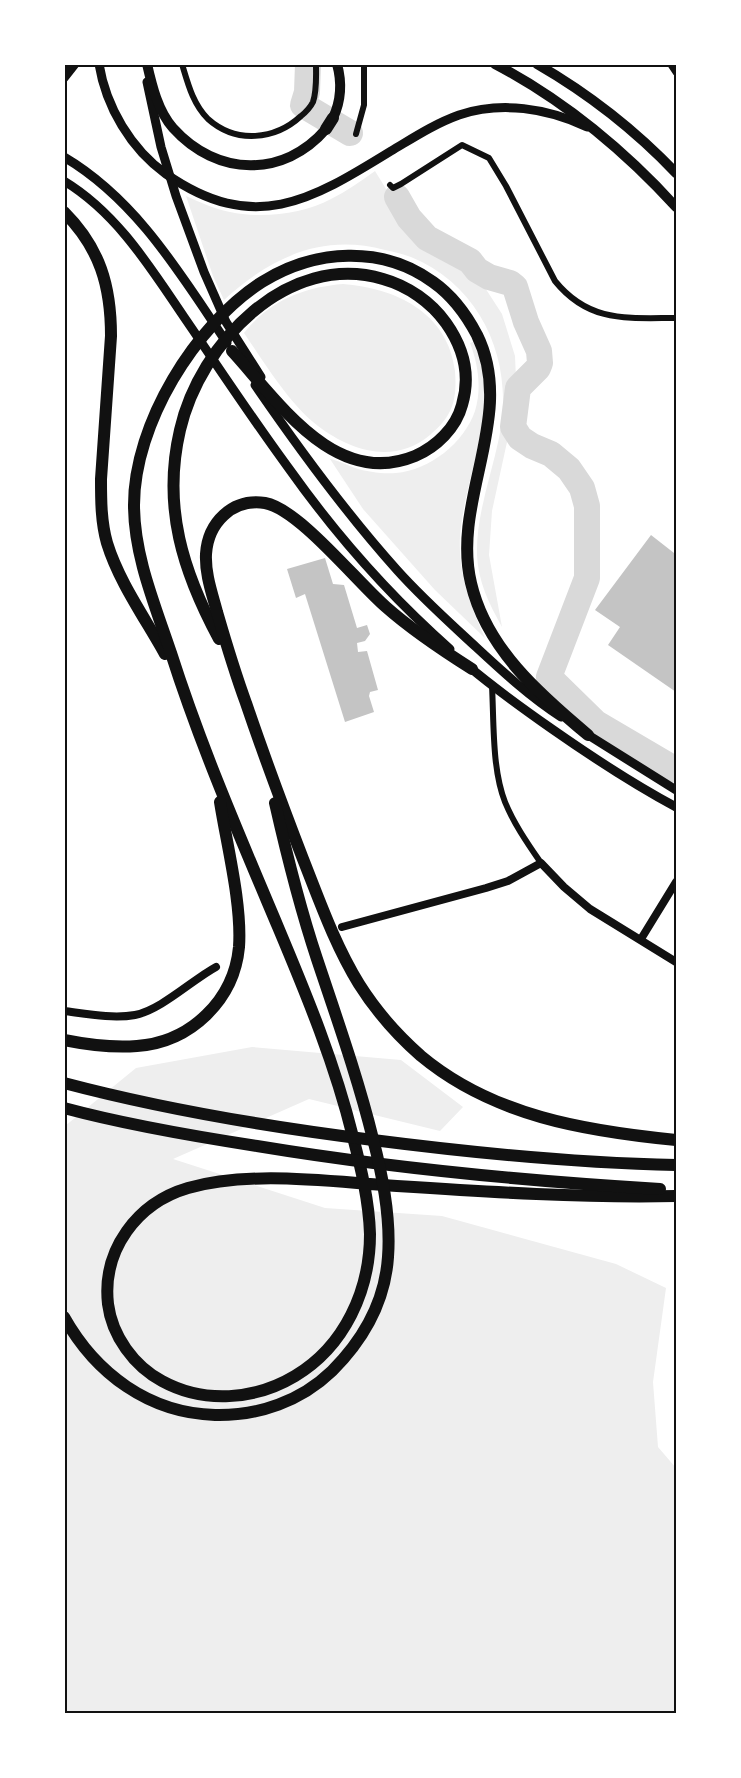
<svg xmlns="http://www.w3.org/2000/svg" width="741" height="1778" viewBox="0 0 741 1778" font-family="'Zilla Slab',serif">
<rect width="100%" height="100%" fill="#fff"/>
<g fill="#eee">
<path d="M375 171 391 197 397 200 417 233 425 240 461 259 480 280 502 314 515 356 516 379 523 387 516 428 507 442 492 511 489 555 502 627C489 604 478 581 477 555 476 515 491 477 499 438 515 365 484 287 411 257 403 254 394 252 385 250 321 233 270 258 224 300L213 276 186 196C201 203 215 209 230 212 262 219 303 214 331 199 347 191 361 181 375 171Z"/>
<path d="M343 284C395 288 448 312 455 371 456 384 456 399 450 411 446 420 437 429 430 435 394 465 351 451 318 426 289 404 264 362 244 333 269 301 304 287 343 284Z"/>
<path d="M473 342C504 396 464 478 460 536 458 573 470 605 485 638L435 590 363 509 330 459C337 460 347 465 355 468 367 472 383 474 396 473 430 470 464 443 475 411 482 388 478 364 470 343Z"/>
<path d="M252 1047 401 1060 463 1107 440 1131 309 1099 173 1159 325 1208 442 1216 616 1264 666 1288 653 1382 658 1447 676 1468V1713L65 1714V1126L136 1068Z"/>
</g>
<g fill="none" stroke-linecap="round" stroke-linejoin="round">
<g stroke="#d9d9d9" stroke-width="26">
<path d="M308 64 307 92 303 105 350 133"/>
<path d="M397 197 409 218 427 238 470 261 477 270 489 277 510 283 515 287 526 322 539 351 540 363 538 368 518 388 513 427 520 438 532 446 551 454 569 469 582 488 587 506V578L549 677 596 723 676 770"/>
</g>
</g>
<g fill="#c4c4c4">
<path d="M651 535 674 553 676 550V692L608 645 620 627 595 610Z"/>
<path d="M325 558 333 584 344 585 357 628 367 625 370 634 365 641 357 643 358 652 367 651 378 690 370 692 369 696 374 712 345 722 305 594 296 598 287 569Z"/>
</g>
<g fill="none" stroke-linecap="round" stroke-linejoin="round">
<g stroke="#111" stroke-width="6">
<path d="M182 64C188 84 193 104 208 119 236 144 275 140 301 116 306 112 310 108 313 102 317 90 316 77 316 64"/>
<path d="M670 64 676 73"/>
<path d="M356 134 364 105V64"/>
<path d="M390 185 393 188 401 184 462 145 489 158 506 186 555 281C589 323 627 318 676 318"/>
<path d="M492 686C494 723 492 769 505 802 514 824 528 844 541 863"/>
</g>
<g stroke="#111" stroke-width="8">
<path d="M342 927 486 888 508 881 541 863 564 887 590 909 676 962"/>
<path d="M641 939 676 882"/>
<path d="M64 1011C87 1014 113 1019 135 1015 161 1010 192 980 216 967"/>
</g>
<g stroke="#111" stroke-width="9">
<path d="M99 64C106 107 131 149 166 174 254 235 310 201 391 151 413 138 434 124 459 115 501 101 547 108 587 127"/>
<path d="M64 78 75 64"/>
<path d="M147 82 161 147 176 196 204 272 226 322 261 377"/>
</g>
<g stroke="#111" stroke-width="9">
<path d="M64 157C137 200 181 275 227 343"/>
<path d="M64 181C117 213 150 267 184 317 219 368 253 420 290 470 337 536 390 596 450 649"/>
<path d="M255 385C299 449 345 512 397 570 422 598 449 622 476 647 503 672 530 697 561 717"/>
<path d="M467 665C494 688 522 708 552 729 592 757 633 784 676 807"/>
<path d="M585 733 676 790"/>
</g>
<g stroke="#111" stroke-width="10">
<path d="M147 64C152 86 158 111 173 128 217 177 284 178 326 129"/>
<path d="M495 64C565 101 623 149 676 207"/>
<path d="M537 64C589 94 635 130 676 173"/>
<path d="M333 118C341 101 342 82 337 64"/>
</g>
<g stroke="#111" stroke-width="12">
<path d="M326 129 333 118"/>
<path d="M64 212C100 248 111 286 111 336L101 479C101 500 101 522 107 543 119 582 145 618 165 654"/>
<path d="M219 639C183 572 162 507 180 430 200 343 288 251 383 279 408 286 431 302 446 323 463 347 471 375 462 405 456 428 436 447 415 456 335 489 278 401 232 351"/>
<path d="M472 669C442 650 413 631 386 607 357 582 299 509 265 503 232 498 208 523 206 554 205 574 212 593 217 612 226 643 235 673 246 703 264 756 283 807 303 859 320 902 335 945 359 984 376 1011 397 1035 421 1056 493 1116 585 1131 676 1140"/>
<path d="M588 735C539 694 486 648 471 583 451 500 517 416 477 335 466 314 453 296 433 282 382 245 315 249 262 282 195 325 134 424 134 505 134 556 155 605 171 653 201 747 240 837 278 927 307 996 335 1064 353 1137 361 1168 369 1201 370 1234 370 1290 345 1346 295 1376 255 1400 204 1404 162 1381 134 1366 112 1336 108 1304 102 1250 137 1203 188 1188 252 1170 331 1182 397 1186 490 1192 583 1198 676 1196"/>
<path d="M64 1040C89 1045 113 1048 137 1046 191 1042 234 1000 239 947 242 904 227 846 220 802"/>
<path d="M64 1083C166 1110 269 1127 373 1140 474 1153 575 1163 676 1165"/>
<path d="M64 1108C127 1125 192 1136 257 1146 390 1168 525 1181 660 1189"/>
<path d="M64 1317C96 1374 149 1413 215 1415 259 1416 301 1401 332 1371 363 1340 385 1301 388 1257 391 1218 383 1177 373 1139 358 1078 337 1019 317 959 300 908 287 856 275 803"/>
</g>
</g>
<rect width="741" height="1778" fill="none" stroke="#ffffff" stroke-width="132"/>
<rect x="66" y="66" width="609" height="1646" fill="none" stroke="#111" stroke-width="2"/>
</svg>
